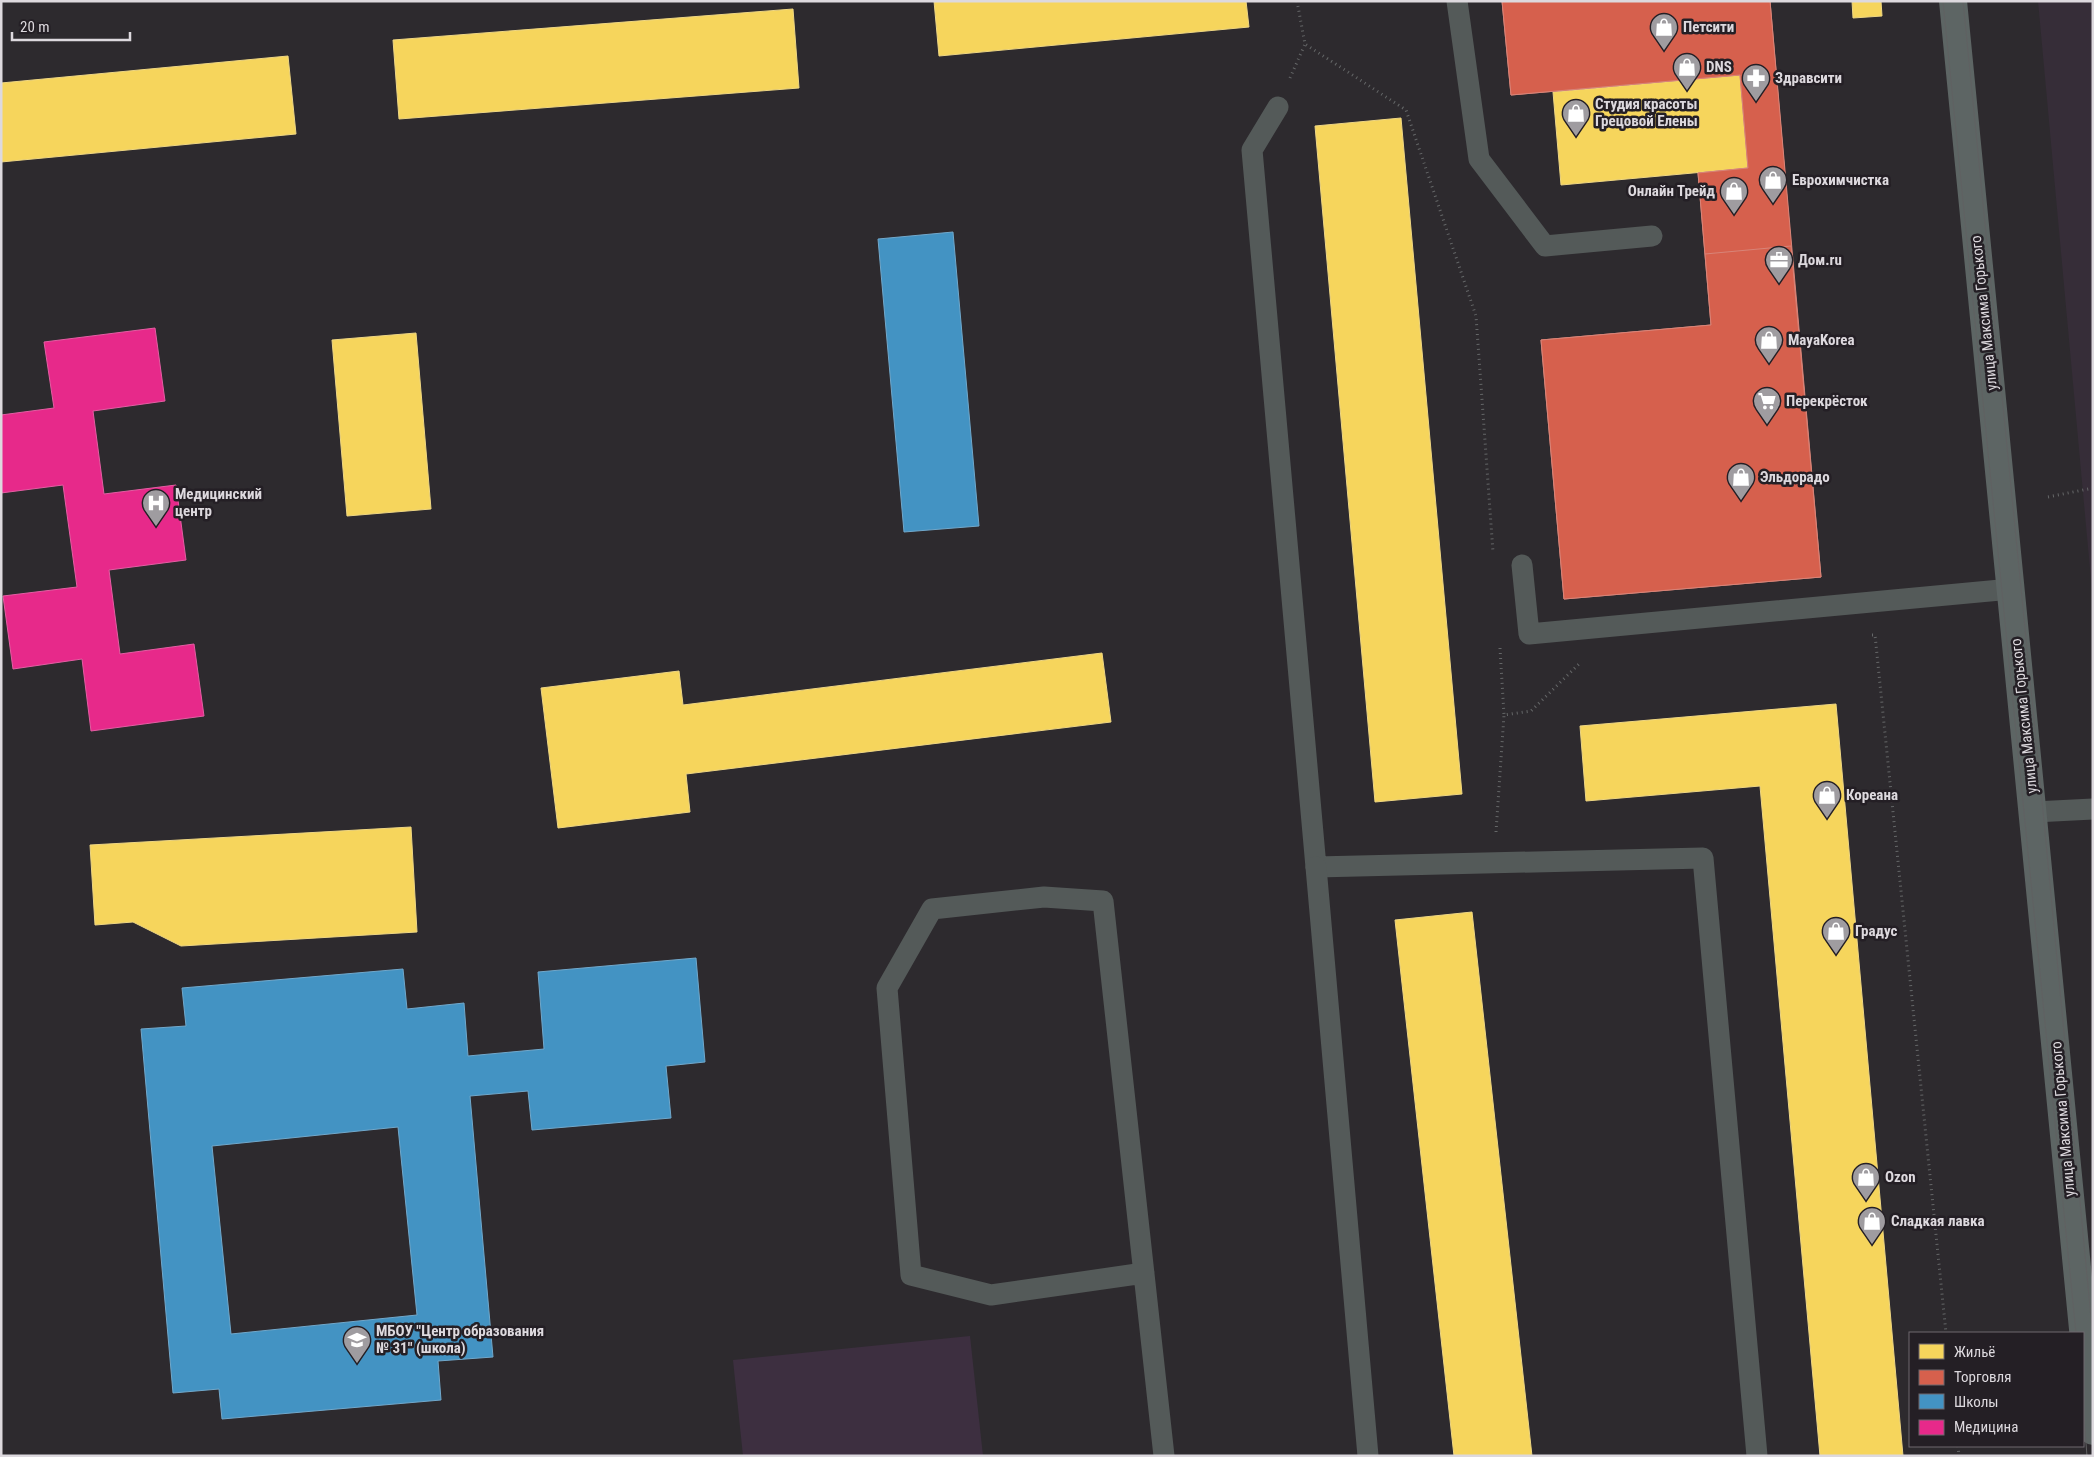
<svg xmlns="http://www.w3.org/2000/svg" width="2094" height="1457" viewBox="0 0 2094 1457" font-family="'Roboto Condensed',sans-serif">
<rect width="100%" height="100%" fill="#2d2a2e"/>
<path fill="#362d38" d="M2038 1H2093V602Z"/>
<path fill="#3d2f40" d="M970 1336 983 1456H743L733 1360Z"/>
<g fill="#f6d55c" stroke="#eed683">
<path d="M934 1H1246L1249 27 939 56Z"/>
<path d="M1852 1H1881L1882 16 1853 18Z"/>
<path d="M793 9 799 88 399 119 393 40Z"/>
<path d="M288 56 296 134 1 162V83Z"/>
<path d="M1740 75 1748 168 1561 185 1553 92Z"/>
<path d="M1401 118 1462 794 1375 802 1315 126Z"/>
<path d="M416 333 431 509 347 516 332 340Z"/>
<path d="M1102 653 1111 722 686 774 690 812 558 828 541 688 679 671 683 705Z"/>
<path d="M1836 704 1903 1456H1820L1760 786 1586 801 1580 726Z"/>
<path d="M411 827 417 932 181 946 133 922 95 925 90 845Z"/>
<path d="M1472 912 1532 1456H1454L1395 920Z"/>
</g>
<g fill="#d6604d" stroke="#d88478">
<path d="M1502 1H1770L1791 246 1705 254 1698 173 1748 168 1740 75 1511 95Z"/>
<path d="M1502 1H1770L1821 577 1564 599 1541 340 1711 325 1698 173 1748 168 1740 75 1511 95Z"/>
<path d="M1791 246 1821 577 1564 599 1541 340 1711 325 1705 254Z"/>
</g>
<g fill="#4393c3" stroke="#71a8cb" fill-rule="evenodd">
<path d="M953 232 979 526 904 532 878 239Z"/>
<path d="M696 958 705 1062 666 1066 671 1118 532 1130 528 1091 470 1096 493 1357 438 1361 441 1400 222 1419 219 1389 173 1393 141 1029 186 1026 182 988 403 969 407 1009 464 1003 468 1056 544 1049 538 972ZM398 1127 417 1315 231 1334 212 1146Z"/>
</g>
<path fill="#e7298a" stroke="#e45ea3" d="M155 328 165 401 93 411 104 494 176 485 186 560 109 570 120 654 194 644 204 716 91 731 82 659 13 669 3 596 77 587 63 485 1 493V415L54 408 44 342Z"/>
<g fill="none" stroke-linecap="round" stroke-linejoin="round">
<g stroke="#656768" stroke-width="3" stroke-dasharray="1 4" stroke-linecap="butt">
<path d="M1297 1 1305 44 1406 110 1476 316 1493 552"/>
<path d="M1290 78 1305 44"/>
<path d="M2048 497 2093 488"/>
<path d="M1872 635H1875L1946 1333"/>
<path d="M1500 648 1504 715 1531 711 1580 663"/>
<path d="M1496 832 1504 715"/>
<path d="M1958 1446 1959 1456"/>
</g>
<g stroke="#545a59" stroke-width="21">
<path d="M1457 1 1479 159 1545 246 1652 236"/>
<path d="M1278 107 1252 150 1316 867 1703 858 1757 1456"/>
<path d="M1522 565 1529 634 2011 589"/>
<path d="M2034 812 2093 809"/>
<path d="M1316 867 1368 1456"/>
<path d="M1144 1273 991 1295 911 1275 887 988 932 909 1044 897 1103 901 1164 1456"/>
</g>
<path stroke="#5d6564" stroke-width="28" d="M1953 1 2093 1431"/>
<g stroke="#606162" stroke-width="1">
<path d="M1943 1 2076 1333"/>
<path d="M1963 1 2043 811 2093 1339"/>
<path d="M2083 1405 2087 1456"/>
</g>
</g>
<defs>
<g id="shop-pin" transform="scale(1.4375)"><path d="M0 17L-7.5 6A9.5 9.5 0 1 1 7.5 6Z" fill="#9f9ca0" stroke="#241f25"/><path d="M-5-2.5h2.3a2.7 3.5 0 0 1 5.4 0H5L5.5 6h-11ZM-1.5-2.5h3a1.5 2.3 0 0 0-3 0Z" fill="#fff"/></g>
<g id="pharmacy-pin" transform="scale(1.4375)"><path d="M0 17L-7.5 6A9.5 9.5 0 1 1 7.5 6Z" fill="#9f9ca0" stroke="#241f25"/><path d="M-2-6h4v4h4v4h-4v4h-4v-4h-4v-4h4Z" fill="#fff"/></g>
<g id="office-pin" transform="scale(1.4375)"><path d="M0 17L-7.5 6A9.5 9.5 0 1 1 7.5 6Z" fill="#9f9ca0" stroke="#241f25"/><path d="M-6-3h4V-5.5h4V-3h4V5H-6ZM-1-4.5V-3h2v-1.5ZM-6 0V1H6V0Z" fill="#fff"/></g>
<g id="supermarket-pin" transform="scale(1.4375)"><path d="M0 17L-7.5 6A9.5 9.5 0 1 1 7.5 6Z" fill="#9f9ca0" stroke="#241f25"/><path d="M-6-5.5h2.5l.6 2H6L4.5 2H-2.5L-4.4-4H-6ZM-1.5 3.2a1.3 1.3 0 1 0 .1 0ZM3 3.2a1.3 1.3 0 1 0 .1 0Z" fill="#fff"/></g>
<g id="hospital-pin" transform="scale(1.4375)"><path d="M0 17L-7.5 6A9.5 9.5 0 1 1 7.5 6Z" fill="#9f9ca0" stroke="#241f25"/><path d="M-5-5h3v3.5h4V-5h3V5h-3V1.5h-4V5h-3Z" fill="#fff"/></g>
<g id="school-pin" transform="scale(1.4375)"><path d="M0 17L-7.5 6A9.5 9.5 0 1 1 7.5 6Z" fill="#9f9ca0" stroke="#241f25"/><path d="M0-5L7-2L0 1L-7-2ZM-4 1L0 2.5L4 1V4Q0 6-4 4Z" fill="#fff"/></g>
</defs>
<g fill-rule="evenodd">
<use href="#shop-pin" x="1664" y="27"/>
<use href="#shop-pin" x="1687" y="67"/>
<use href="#pharmacy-pin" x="1756" y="78"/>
<use href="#shop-pin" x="1576" y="113"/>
<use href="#shop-pin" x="1773" y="180"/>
<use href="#shop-pin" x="1734" y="191"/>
<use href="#office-pin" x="1779" y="260"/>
<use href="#shop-pin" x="1769" y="340"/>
<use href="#supermarket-pin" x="1767" y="401"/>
<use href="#shop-pin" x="1741" y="477"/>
<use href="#hospital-pin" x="156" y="503"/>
<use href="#shop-pin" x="1827" y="795"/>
<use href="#shop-pin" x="1836" y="931"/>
<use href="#shop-pin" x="1866" y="1177"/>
<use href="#shop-pin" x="1872" y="1221"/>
<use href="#school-pin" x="357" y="1340"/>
</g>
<g text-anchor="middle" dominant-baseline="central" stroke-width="5" stroke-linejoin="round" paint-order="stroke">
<g font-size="15" font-weight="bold" fill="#ddd9de" stroke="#241f25" text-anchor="start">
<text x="1683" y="27">Петсити</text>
<text x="1706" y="67">DNS</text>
<text x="1775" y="78">Здравсити</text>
<text x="1595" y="104">Студия красоты<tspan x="1595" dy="17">Грецовой Елены</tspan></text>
<text x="1792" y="180">Еврохимчистка</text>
<text x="1715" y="191" text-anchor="end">Онлайн Трейд</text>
<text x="1798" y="260">Дом.ru</text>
<text x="1788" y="340">MayaKorea</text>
<text x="1786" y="401">Перекрёсток</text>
<text x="1760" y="477">Эльдорадо</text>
<text x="175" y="494">Медицинский<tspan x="175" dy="17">центр</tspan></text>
<text x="1846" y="795">Кореана</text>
<text x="1855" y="931">Градус</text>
<text x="1885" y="1177">Ozon</text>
<text x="1891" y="1221">Сладкая лавка</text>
<text x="376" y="1331">МБОУ "Центр образования<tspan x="376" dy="17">№ 31" (школа)</tspan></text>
</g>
<g font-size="15" fill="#ddd9de" stroke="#241f25">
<text transform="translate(1984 313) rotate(-96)">улица Максима Горького</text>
<text transform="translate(2024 716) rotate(-96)">улица Максима Горького</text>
<text transform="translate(2063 1119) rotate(-95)">улица Максима Горького</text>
</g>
</g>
<rect width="2094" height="1457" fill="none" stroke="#ddd9de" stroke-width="5"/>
<rect x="1909" y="1332" width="175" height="115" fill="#241f25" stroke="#6e696f"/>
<rect x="1919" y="1344" width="25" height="15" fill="#f6d55c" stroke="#6e696f"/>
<text x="1954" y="1357" font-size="15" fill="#ddd9de">Жильё</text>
<rect x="1919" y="1370" width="25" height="15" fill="#d6604d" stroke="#6e696f"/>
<text x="1954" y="1382" font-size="15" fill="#ddd9de">Торговля</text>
<rect x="1919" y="1394" width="25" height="15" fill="#4393c3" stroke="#6e696f"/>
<text x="1954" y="1407" font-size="15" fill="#ddd9de">Школы</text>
<rect x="1919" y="1420" width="25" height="15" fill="#e7298a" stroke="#6e696f"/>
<text x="1954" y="1432" font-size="15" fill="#ddd9de">Медицина</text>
<path d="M12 32v8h118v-8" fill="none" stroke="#ddd9de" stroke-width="2.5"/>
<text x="20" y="32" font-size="15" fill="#ddd9de" stroke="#241f25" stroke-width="4" paint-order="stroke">20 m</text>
</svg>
